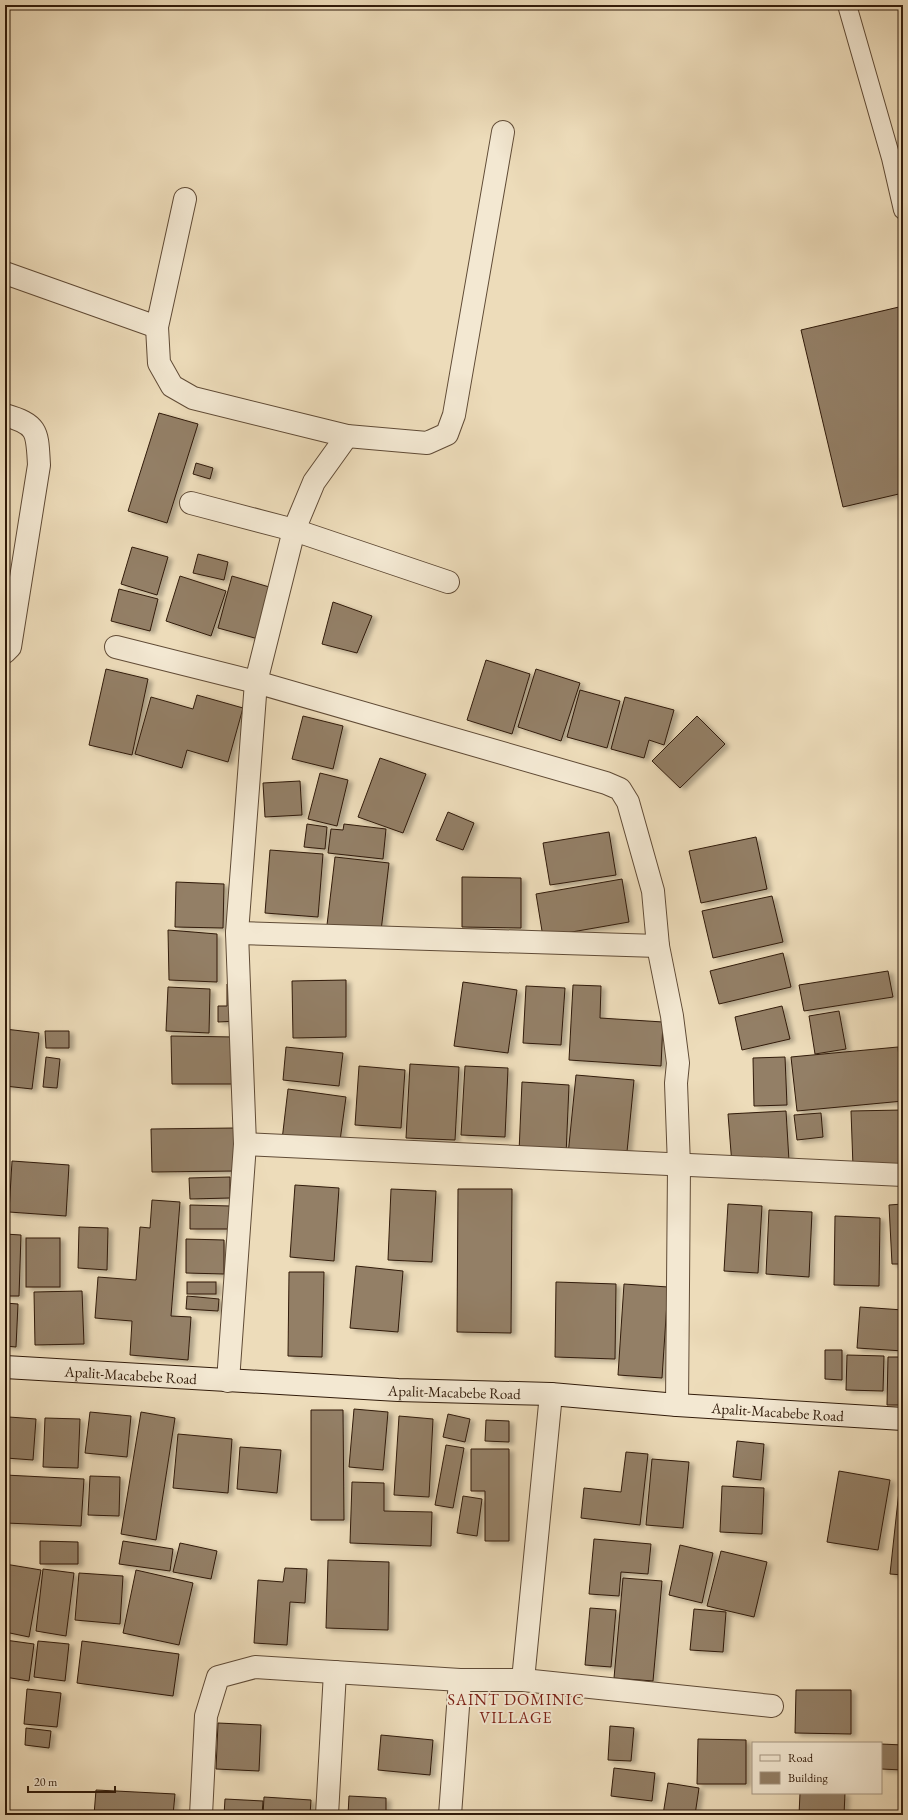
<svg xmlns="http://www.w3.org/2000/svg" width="908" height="1820" viewBox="0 0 908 1820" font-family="'EB Garamond',serif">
<defs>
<filter id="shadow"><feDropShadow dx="4.5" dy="2.5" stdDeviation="2" flood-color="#0004"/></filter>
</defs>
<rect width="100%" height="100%" fill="#eddcba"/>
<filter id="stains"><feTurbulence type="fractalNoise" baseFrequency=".005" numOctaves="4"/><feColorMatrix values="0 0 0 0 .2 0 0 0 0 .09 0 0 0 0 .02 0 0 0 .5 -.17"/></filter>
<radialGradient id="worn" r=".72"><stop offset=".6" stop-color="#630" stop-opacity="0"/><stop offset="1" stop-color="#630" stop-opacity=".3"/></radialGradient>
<g fill="#937f66" stroke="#311b0a" filter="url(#shadow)">
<path d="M899 307 903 322V493L843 507 801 330Z"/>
<path d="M159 413 198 424 167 523 128 511Z"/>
<path d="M196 463 213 468 210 479 193 474Z"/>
<path d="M132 547 168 557 157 595 121 584Z"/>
<path d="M198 554 228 562 224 580 193 573Z"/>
<path d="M180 576 226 591 211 636 166 621Z"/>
<path d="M232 576 276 589 262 640 218 628Z"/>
<path d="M119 589 158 599 150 631 111 621Z"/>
<path d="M333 602 372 616 357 653 322 644Z"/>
<path d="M486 660 530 674 512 734 467 720Z"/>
<path d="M106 669 148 679 132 755 89 745Z"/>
<path d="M536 669 580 683 561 741 518 727Z"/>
<path d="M580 690 620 701 607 748 567 737Z"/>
<path d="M197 695 243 708 228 762 187 750 182 768 135 754 151 697 193 709Z"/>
<path d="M625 697 674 710 664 745 649 740 644 758 611 749Z"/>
<path d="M303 716 343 726 333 769 292 759Z"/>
<path d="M697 716 725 744 680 788 652 761Z"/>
<path d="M380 758 426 774 403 833 358 817Z"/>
<path d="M320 773 348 780 337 826 308 819Z"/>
<path d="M300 781 302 815 265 817 263 783Z"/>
<path d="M448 812 474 823 463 850 436 840Z"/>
<path d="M307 824 327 827 325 849 304 847Z"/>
<path d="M344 824 386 829 383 859 328 853 331 829 343 830Z"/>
<path d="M609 832 616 875 550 885 543 843Z"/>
<path d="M756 837 767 889 701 903 689 851Z"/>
<path d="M270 850 323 854 318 917 265 913Z"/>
<path d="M335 857 389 863 381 931 327 925Z"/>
<path d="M462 877 521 878V928L462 927Z"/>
<path d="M622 879 629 922 543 937 536 894Z"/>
<path d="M176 882 224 884 223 928 175 927Z"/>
<path d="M772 896 783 942 713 958 702 911Z"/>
<path d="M168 930 217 934V982L169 980Z"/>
<path d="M783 953 791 987 719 1004 710 971Z"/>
<path d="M888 971 893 997 804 1011 799 985Z"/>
<path d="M346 980V1037L293 1038 292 981Z"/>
<path d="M463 982 517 990 508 1053 454 1046Z"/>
<path d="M238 983 239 1021 218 1022V1006H227V984Z"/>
<path d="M573 985 601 986 600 1018 663 1022 661 1066 569 1060Z"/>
<path d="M526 986 565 988 561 1045 523 1043Z"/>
<path d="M168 987 210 989 209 1033 166 1031Z"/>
<path d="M782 1006 790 1039 742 1050 735 1017Z"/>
<path d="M839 1011 846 1049 815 1054 809 1016Z"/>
<path d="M5 1029 39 1033 32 1089 5 1086Z"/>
<path d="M45 1031H69V1048H46Z"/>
<path d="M171 1036 235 1037 233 1084H172Z"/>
<path d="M286 1047 343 1053 339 1086 283 1080Z"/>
<path d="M898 1047 903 1101 797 1111 791 1057Z"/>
<path d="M46 1057 60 1059 57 1088 43 1087Z"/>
<path d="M785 1057 787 1105 754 1106 753 1058Z"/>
<path d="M410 1064 459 1067 455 1140 406 1138Z"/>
<path d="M359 1066 405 1070 401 1128 355 1125Z"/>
<path d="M465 1066 508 1068 505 1137 461 1135Z"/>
<path d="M576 1075 634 1080 626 1162 568 1155Z"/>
<path d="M522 1082 569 1085 566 1155 519 1152Z"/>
<path d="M288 1089 346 1097 339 1148 282 1140Z"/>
<path d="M902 1110 903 1167H853L851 1111Z"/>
<path d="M786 1111 789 1161 732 1165 728 1114Z"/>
<path d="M821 1113 823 1137 797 1140 794 1115Z"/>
<path d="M235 1128 236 1171 152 1172 151 1129Z"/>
<path d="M12 1161 69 1165 66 1216 9 1212Z"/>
<path d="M230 1177V1198L190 1199 189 1178Z"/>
<path d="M295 1185 339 1188 334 1261 290 1257Z"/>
<path d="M391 1189 436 1191 432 1262 388 1260Z"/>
<path d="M458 1189H512L511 1333 457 1332Z"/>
<path d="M152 1200 180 1202 171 1316 191 1317 188 1360 130 1355 132 1321 95 1318 98 1277 136 1280 140 1227 150 1228Z"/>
<path d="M728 1204 762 1206 758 1273 724 1271Z"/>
<path d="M903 1204V1264H892L889 1205Z"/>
<path d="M190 1205 230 1206 229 1229H190Z"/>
<path d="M769 1210 812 1212 809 1277 766 1274Z"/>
<path d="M835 1216 880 1218 879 1286 834 1285Z"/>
<path d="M79 1227 108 1228 107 1270 78 1268Z"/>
<path d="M5 1234 21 1235 19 1296H5Z"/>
<rect x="26" y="1238" width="34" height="49"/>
<path d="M186 1239 224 1240V1274L186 1273Z"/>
<path d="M356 1266 403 1271 398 1332 350 1328Z"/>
<path d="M289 1272H324L322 1357 288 1356Z"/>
<rect x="187" y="1282" width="29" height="12"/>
<path d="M556 1282 616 1284 615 1359 555 1357Z"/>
<path d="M624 1284 668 1287 662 1378 618 1375Z"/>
<path d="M82 1291 84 1344 35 1345 34 1292Z"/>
<path d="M187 1296 219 1299 218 1311 186 1309Z"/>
<path d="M5 1303 18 1304 16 1347 5 1346Z"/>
<path d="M860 1307 903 1310V1351L857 1348Z"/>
<path d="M825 1350H842V1380L825 1379Z"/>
<path d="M847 1355 884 1356 883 1391 846 1390Z"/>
<path d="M888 1357H903V1405H887Z"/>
<path d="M354 1409 388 1412 383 1470 349 1467Z"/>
<path d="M311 1410H343L344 1520H311Z"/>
<path d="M90 1412 131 1416 127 1457 85 1453Z"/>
<path d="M141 1412 175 1418 156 1540 121 1534Z"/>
<path d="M448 1414 470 1419 465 1442 443 1437Z"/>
<path d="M399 1416 433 1419 429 1497 394 1495Z"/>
<path d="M9 1417 36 1419 33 1460 6 1458Z"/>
<path d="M45 1418 80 1419 78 1468 43 1467Z"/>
<path d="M486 1420 509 1421V1442L485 1441Z"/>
<path d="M178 1434 232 1439 228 1493 173 1488Z"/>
<path d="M737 1441 764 1444 761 1480 733 1477Z"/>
<path d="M446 1445 464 1448 453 1508 435 1505Z"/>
<path d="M240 1447 281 1450 277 1493 237 1489Z"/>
<path d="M471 1449H509V1541H485V1491H471Z"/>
<path d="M626 1452 648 1454 640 1525 581 1518 584 1488 621 1492Z"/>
<path d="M652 1459 689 1462 683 1528 646 1525Z"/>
<path d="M902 1463H903V1575L890 1574Z"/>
<path d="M839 1471 890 1480 878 1550 827 1542Z"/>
<path d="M5 1475 84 1479 81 1526 5 1523Z"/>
<path d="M90 1476 120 1477 119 1516 88 1515Z"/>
<path d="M352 1482 384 1483V1511L432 1512 431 1546 350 1543Z"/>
<path d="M722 1486 764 1488 762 1534 720 1532Z"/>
<path d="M463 1496 482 1499 477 1536 457 1533Z"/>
<path d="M594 1539 651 1544 648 1574 621 1572 619 1596 589 1594Z"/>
<path d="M40 1541 78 1542V1564H40Z"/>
<path d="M123 1541 173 1549 170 1571 119 1564Z"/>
<path d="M180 1543 217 1551 211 1579 173 1572Z"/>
<path d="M680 1545 713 1553 702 1603 669 1595Z"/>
<path d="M721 1551 767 1562 754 1617 707 1606Z"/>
<path d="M328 1560 389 1562 388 1630 326 1628Z"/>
<path d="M5 1564 41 1570 29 1637 5 1632Z"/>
<path d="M285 1568 307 1569 305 1603 290 1602 287 1645 254 1643 258 1580 283 1582Z"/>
<path d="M43 1569 74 1573 66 1636 36 1631Z"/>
<path d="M136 1570 193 1583 179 1645 123 1633Z"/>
<path d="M79 1573 123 1576 120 1624 75 1620Z"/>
<path d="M623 1578 662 1581 653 1681 614 1678Z"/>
<path d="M590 1608 616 1610 611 1667 585 1665Z"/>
<path d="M694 1609 726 1612 723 1652 690 1650Z"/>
<path d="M5 1640 34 1644 29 1681 5 1677Z"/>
<path d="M38 1641 69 1644 65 1681 34 1677Z"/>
<path d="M82 1641 179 1654 173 1696 77 1683Z"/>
<path d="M27 1689 61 1693 57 1727 24 1724Z"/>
<path d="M796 1690H851V1734L795 1733Z"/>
<path d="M218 1723 261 1725 259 1771 216 1769Z"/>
<path d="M610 1726 634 1728 631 1761 608 1760Z"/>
<path d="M26 1728 51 1731 49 1748 25 1745Z"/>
<path d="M381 1735 433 1740 430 1775 378 1770Z"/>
<path d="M698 1739 746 1740V1784H697Z"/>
<path d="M881 1744 903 1745V1770L881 1769Z"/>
<path d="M614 1768 655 1773 652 1801 611 1796Z"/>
<path d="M668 1783 699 1788 695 1815H663Z"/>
<path d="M96 1790 175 1794 173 1815H94Z"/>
<path d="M800 1793H845L844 1815H799Z"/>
<path d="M349 1796 386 1798V1815H348Z"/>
<path d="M264 1797 311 1800 310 1815H263Z"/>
<path d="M225 1799 263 1801 262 1815H224Z"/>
</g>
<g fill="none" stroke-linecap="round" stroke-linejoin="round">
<g stroke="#604b36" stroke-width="20">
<path id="lane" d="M847 5 891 158 903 210"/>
</g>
<g stroke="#604b36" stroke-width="24">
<g id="street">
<path d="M185 199 157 327 159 363 172 386 193 398 347 436 427 443 447 434 454 415 503 132"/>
<path d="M5 273 157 327"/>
<path d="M5 415C39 425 37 432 39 465L10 647 5 652"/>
<path d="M191 503 294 530 448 582"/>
<path d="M116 647 256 682 606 783 620 789 628 802 653 891 658 946 672 1016 678 1063 676 1083 679 1166 677 1405"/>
<path d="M237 933 658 946"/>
<path d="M245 1144 903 1175"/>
<path d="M228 1381 245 1144 237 933 256 682 294 530 314 482 347 436"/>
<path d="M523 1680 551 1394"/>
<path d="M201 1815 206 1716 218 1677 255 1667 460 1680H523L772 1706"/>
<path d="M327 1815 335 1672"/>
<path d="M450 1815 460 1680"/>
</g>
</g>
<g stroke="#311b0a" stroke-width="24">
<g id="secondary">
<path id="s1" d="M5 1367 398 1390 551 1394 677 1405 903 1419"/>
</g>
</g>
<use href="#lane" stroke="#f3e8d2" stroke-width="18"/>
<use href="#street" stroke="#f3e8d2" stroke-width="22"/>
<use href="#secondary" stroke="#f3e8d2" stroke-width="22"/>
</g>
<g text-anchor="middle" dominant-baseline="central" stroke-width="4" stroke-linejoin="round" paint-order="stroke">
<g font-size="15" fill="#311b0a" stroke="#f3e8d2">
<text stroke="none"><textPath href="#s1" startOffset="126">Apalit-Macabebe Road</textPath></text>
<text stroke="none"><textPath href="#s1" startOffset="450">Apalit-Macabebe Road</textPath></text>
<text stroke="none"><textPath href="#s1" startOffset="774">Apalit-Macabebe Road</textPath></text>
</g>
<g font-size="16" letter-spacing="1" fill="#7a1f14" stroke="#f3e8d2">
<text x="516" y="1699">SAINT DOMINIC<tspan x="516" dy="18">VILLAGE</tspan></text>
</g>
</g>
<rect width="908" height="1820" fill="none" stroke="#eddcba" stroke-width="20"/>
<rect x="6" y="6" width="896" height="1808" fill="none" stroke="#311b0a" stroke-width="2"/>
<rect x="10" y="10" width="888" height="1800" fill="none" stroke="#311b0a"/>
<rect x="752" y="1742" width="130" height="52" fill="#f3e8d2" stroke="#a59682"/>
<rect x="760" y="1755" width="20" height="6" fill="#f3e8d2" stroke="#a59682"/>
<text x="788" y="1762" font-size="12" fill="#311b0a">Road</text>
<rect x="760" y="1772" width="20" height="12" fill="#937f66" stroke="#a59682"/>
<text x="788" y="1782" font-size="12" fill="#311b0a">Building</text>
<path d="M28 1786v6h87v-6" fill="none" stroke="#311b0a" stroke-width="2"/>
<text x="34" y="1786" font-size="12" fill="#311b0a" stroke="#f3e8d2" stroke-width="3" paint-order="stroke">20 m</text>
<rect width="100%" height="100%" filter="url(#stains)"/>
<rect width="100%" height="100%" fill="url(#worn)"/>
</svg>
